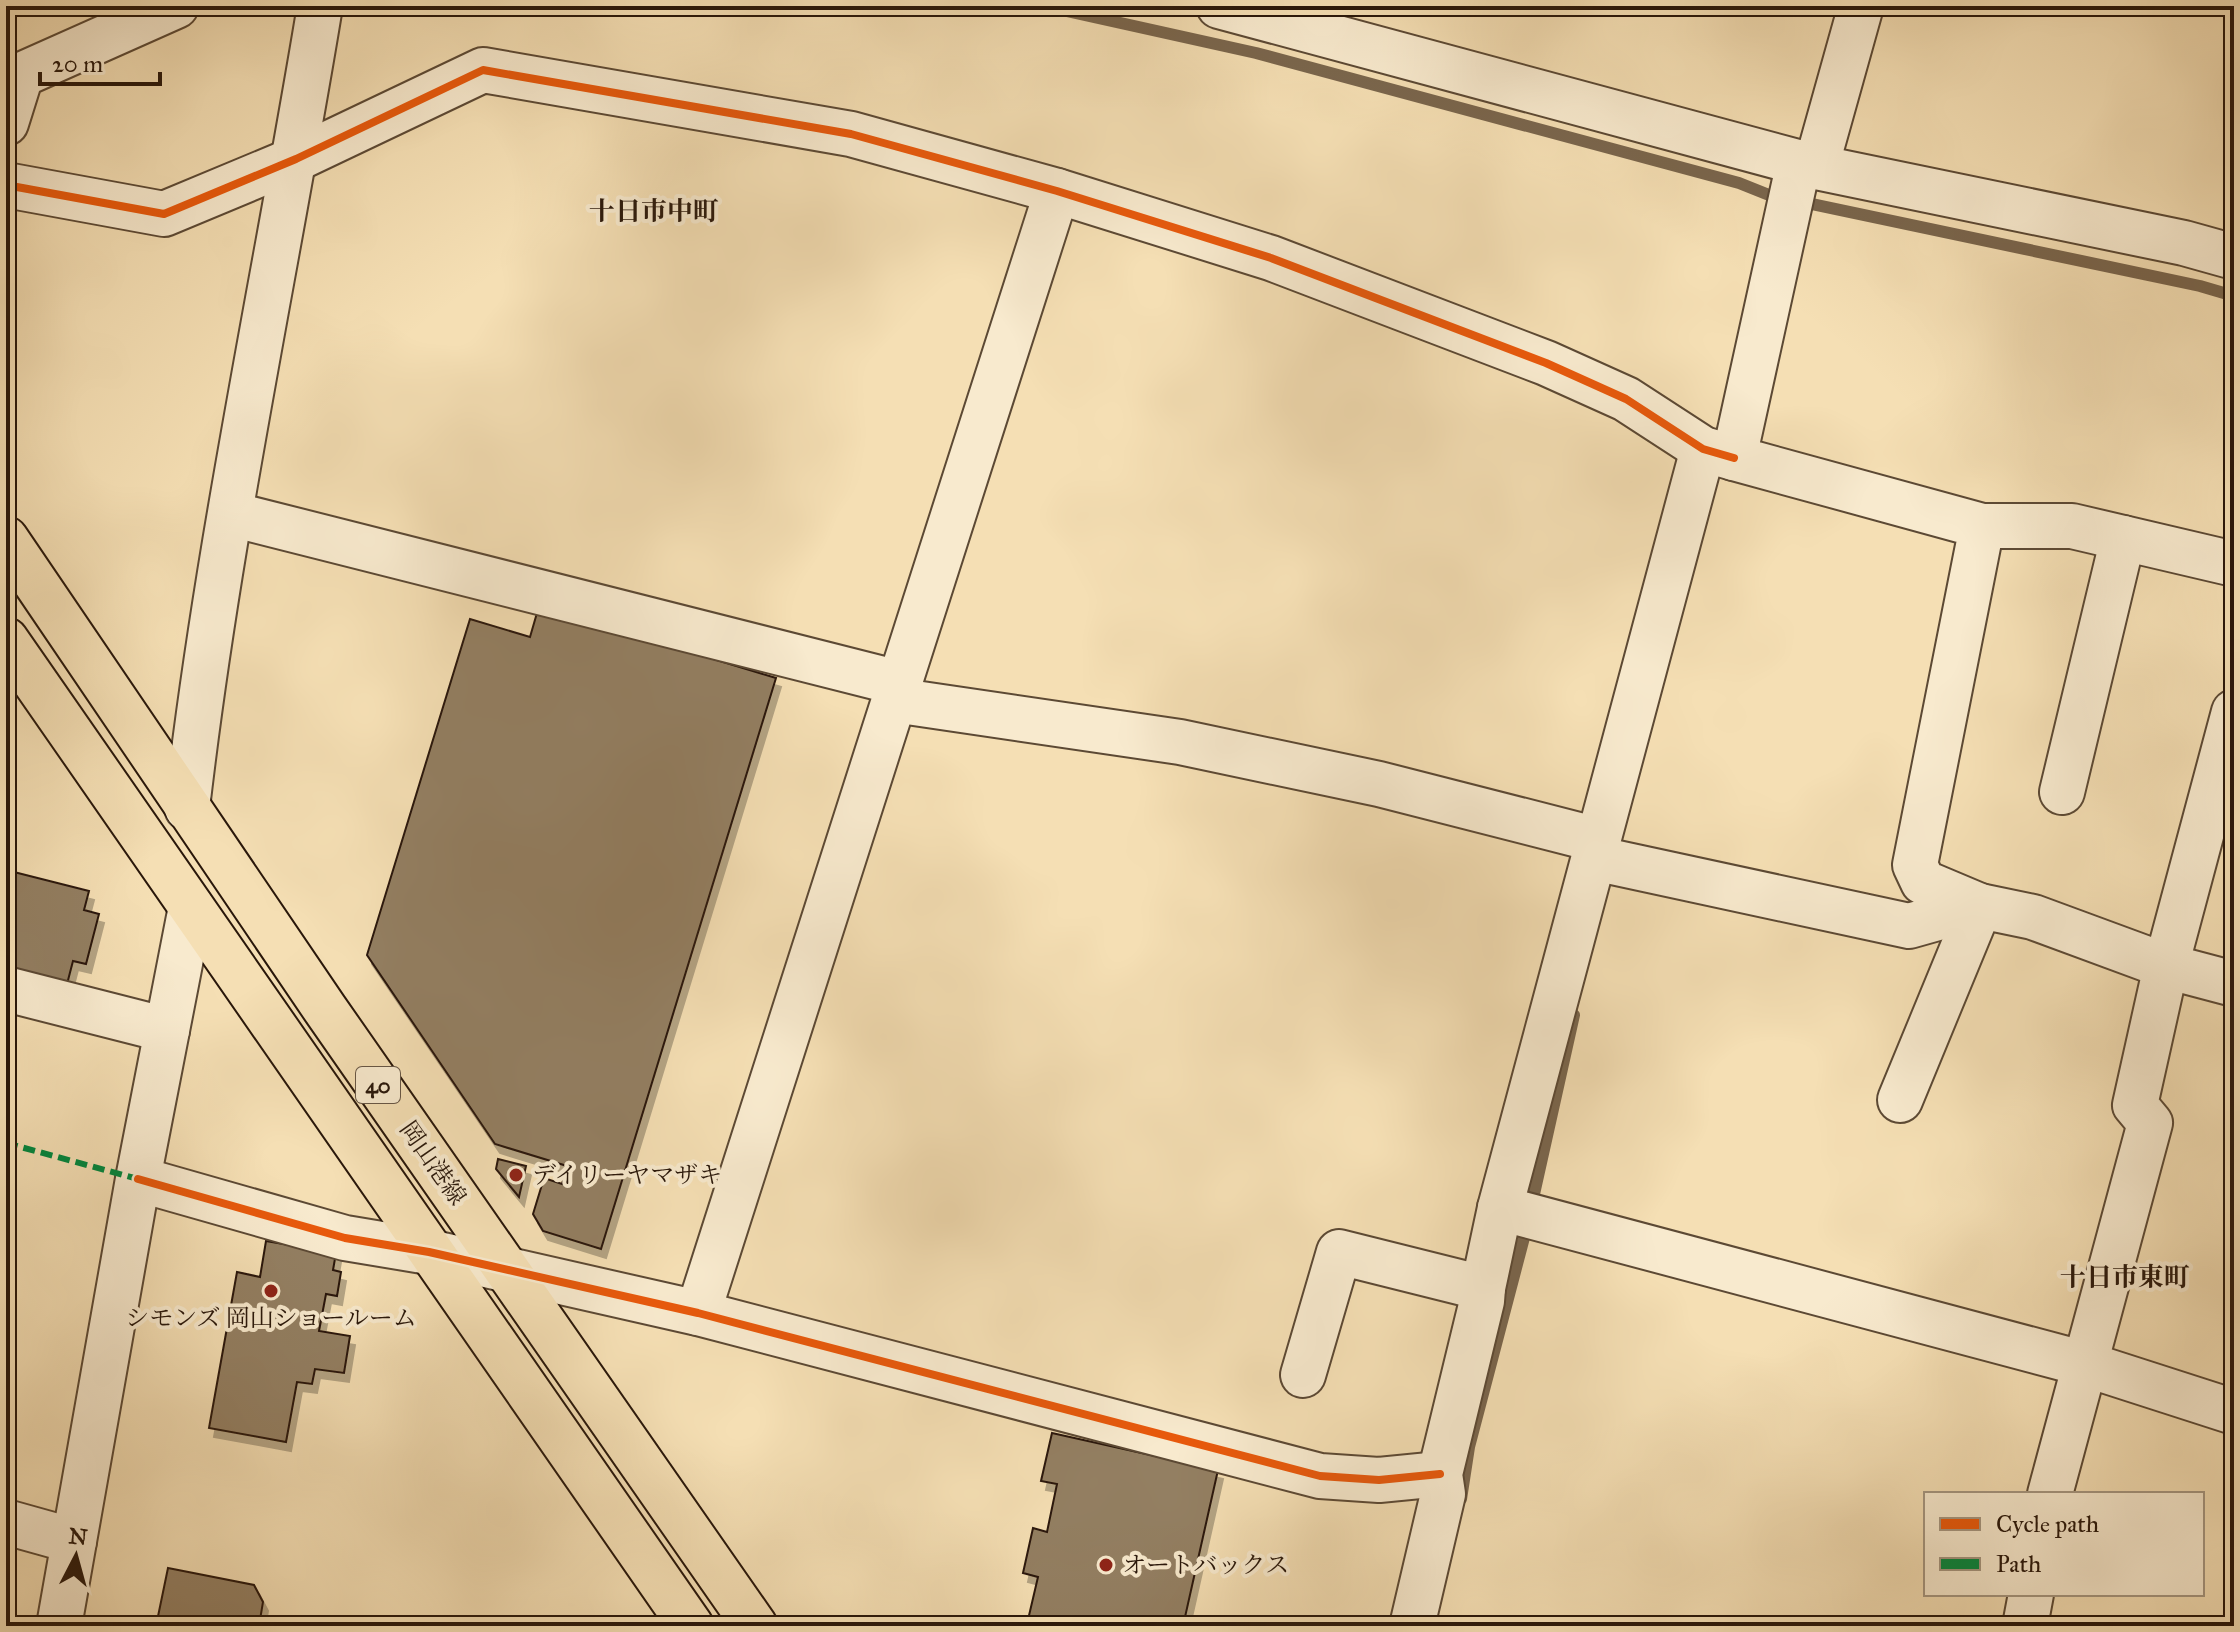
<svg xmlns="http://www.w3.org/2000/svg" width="2240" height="1632" viewBox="0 0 2240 1632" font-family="'IM FELL Great Primer','Noto Serif JP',serif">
<defs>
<filter id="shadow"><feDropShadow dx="5" dy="9" stdDeviation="0" flood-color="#0004"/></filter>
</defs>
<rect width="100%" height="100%" fill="#f5dfb4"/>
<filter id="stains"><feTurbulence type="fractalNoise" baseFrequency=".0025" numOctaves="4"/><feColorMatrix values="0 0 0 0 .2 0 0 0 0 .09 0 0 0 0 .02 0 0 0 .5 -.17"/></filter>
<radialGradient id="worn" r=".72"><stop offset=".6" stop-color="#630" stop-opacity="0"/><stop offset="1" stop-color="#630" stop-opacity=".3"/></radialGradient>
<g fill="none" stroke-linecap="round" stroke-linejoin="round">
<g stroke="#7a664d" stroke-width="12">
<path d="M1044 6 1256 53 1739 183 1769 195 2200 286 2234 296"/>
<path d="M1461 1499 1469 1447 1526 1230 1574 1015"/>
</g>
</g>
<g fill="#937f62" stroke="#29170a" stroke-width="2" filter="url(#shadow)">
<path d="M539 606 776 678 601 1249 543 1231 533 1214 544 1178 562 1184 567 1166 495 1144 367 955 470 619 530 637Z"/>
<path d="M6 870 89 891 84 910 99 914 86 964 73 961 66 988 6 973Z"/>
<path d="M498 1159 526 1166 519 1197 496 1169Z"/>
<path d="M266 1241 336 1253 333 1270 341 1272 337 1296 326 1294 319 1331 350 1336 344 1373 315 1369 312 1384 297 1382 286 1442 209 1428 237 1272 260 1277Z"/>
<path d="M1052 1433 1218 1470 1183 1626 1027 1624 1038 1577 1023 1573 1033 1528 1047 1532 1057 1484 1041 1481Z"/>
<path d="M168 1568 254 1585 263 1602 259 1626H156Z"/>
</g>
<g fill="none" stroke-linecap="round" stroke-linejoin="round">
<g stroke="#5c4934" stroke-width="48">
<g id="minor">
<path d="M1219 6 1816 167 2184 243 2234 257"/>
<path d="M6 123 21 75 176 6"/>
<path d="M1799 162 1734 458 1982 526 1915 865 1923 882 1980 906 1900 1100"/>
<path d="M1816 167 1861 6"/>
<path d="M6 185 164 214 296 159 483 70 851 134 1057 191 1271 258 1546 363 1626 399 1703 449 1734 458"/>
<path d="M231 514 899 683"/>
<path d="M1982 526H2072L2234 564"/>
<path d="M894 700 1180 742 1379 784 1598 840"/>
<path d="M2062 792 2123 538"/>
<path d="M187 808C218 539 276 273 320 6"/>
<path d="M1594 858 1909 926 1980 906 2033 917 2166 966 2234 984"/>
<path d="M6 989 167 1030"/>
<path d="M138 1179 345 1238 429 1252 698 1313 1320 1476 1379 1480 1440 1474"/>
<path d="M1500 1208 2085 1364 2234 1412"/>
<path d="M698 1313 1057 191"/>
<path d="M1303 1375 1339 1252 1483 1288"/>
<path d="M2050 1494 2150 1123 2135 1105 2166 966 2234 712"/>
<path d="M6 1522 74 1541"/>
<path d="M59 1626 138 1179 191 907"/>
<path d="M1412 1626 1443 1494 1440 1474 1482 1301 1483 1288 1500 1208 1703 449"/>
<path d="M2025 1626 2031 1594"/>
</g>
</g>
<g stroke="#29170a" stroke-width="48">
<g id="major">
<path d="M6 539 325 1009 755 1626"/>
<path d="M6 640 691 1626"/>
</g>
</g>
<use href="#minor" stroke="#f8eace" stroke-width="44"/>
<use href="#major" stroke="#f5dfb4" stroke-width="44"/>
<path stroke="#00873e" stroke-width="6" stroke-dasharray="12 6" stroke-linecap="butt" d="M6 1143 138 1179"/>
<g stroke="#f8eace" stroke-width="13">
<g id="cycleway">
<path d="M6 185 164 214 296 159 483 70 851 134 1057 191 1271 258 1546 363 1626 399 1703 449 1734 458"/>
<path d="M138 1179 345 1238 429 1252 698 1313 1320 1476 1379 1480 1440 1474"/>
</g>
</g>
<use href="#cycleway" stroke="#e8590c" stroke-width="8"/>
</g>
<g fill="#8f2418" stroke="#f8eace" stroke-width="3">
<circle cx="516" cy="1175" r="8"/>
<circle cx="271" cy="1291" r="8"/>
<circle cx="1106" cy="1565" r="8"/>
</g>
<g text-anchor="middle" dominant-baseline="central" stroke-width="8" stroke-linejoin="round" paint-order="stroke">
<rect fill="#f8eace" stroke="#675645" stroke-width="2" x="356" y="1067" width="44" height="36" rx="6"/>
<g font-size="22" font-weight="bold" fill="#29170a">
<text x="378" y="1085">40</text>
</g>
<g font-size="24" fill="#29170a" stroke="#f8eace">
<text transform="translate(433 1163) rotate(55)">岡山港線</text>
</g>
<g font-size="24" fill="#29170a" stroke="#f8eace" text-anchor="start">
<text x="532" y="1175">デイリーヤマザキ</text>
<text x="271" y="1318" text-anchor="middle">シモンズ 岡山ショールーム</text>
<text x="1122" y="1565">オートバックス</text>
</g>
<g font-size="26" font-weight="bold" fill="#29170a" stroke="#f8eace">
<text x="654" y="211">十日市中町</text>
<text x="2125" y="1277">十日市東町</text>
</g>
</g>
<rect width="2240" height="1632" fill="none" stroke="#f5dfb4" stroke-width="32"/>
<rect x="8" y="8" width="2224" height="1616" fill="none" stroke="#29170a" stroke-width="4"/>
<rect x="16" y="16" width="2208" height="1600" fill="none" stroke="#29170a" stroke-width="2"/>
<rect x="1924" y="1492" width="280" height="104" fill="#f8eace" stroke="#a59680" stroke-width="2"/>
<rect x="1940" y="1518" width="40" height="12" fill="#e8590c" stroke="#a59680" stroke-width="2"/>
<text x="1996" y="1532" font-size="24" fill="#29170a">Cycle path</text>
<rect x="1940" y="1558" width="40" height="12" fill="#00873e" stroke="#a59680" stroke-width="2"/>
<text x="1996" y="1572" font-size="24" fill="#29170a">Path</text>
<g transform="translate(76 1556) rotate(6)" stroke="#f8eace" stroke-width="6" paint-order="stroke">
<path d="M0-6L14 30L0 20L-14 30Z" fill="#29170a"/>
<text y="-12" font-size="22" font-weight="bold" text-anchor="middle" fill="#29170a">N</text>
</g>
<path d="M40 72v12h120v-12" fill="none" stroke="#29170a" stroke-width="4"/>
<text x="52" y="72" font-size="24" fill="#29170a" stroke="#f8eace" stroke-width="6" paint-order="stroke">20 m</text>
<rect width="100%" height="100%" filter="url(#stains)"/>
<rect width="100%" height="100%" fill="url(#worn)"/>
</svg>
